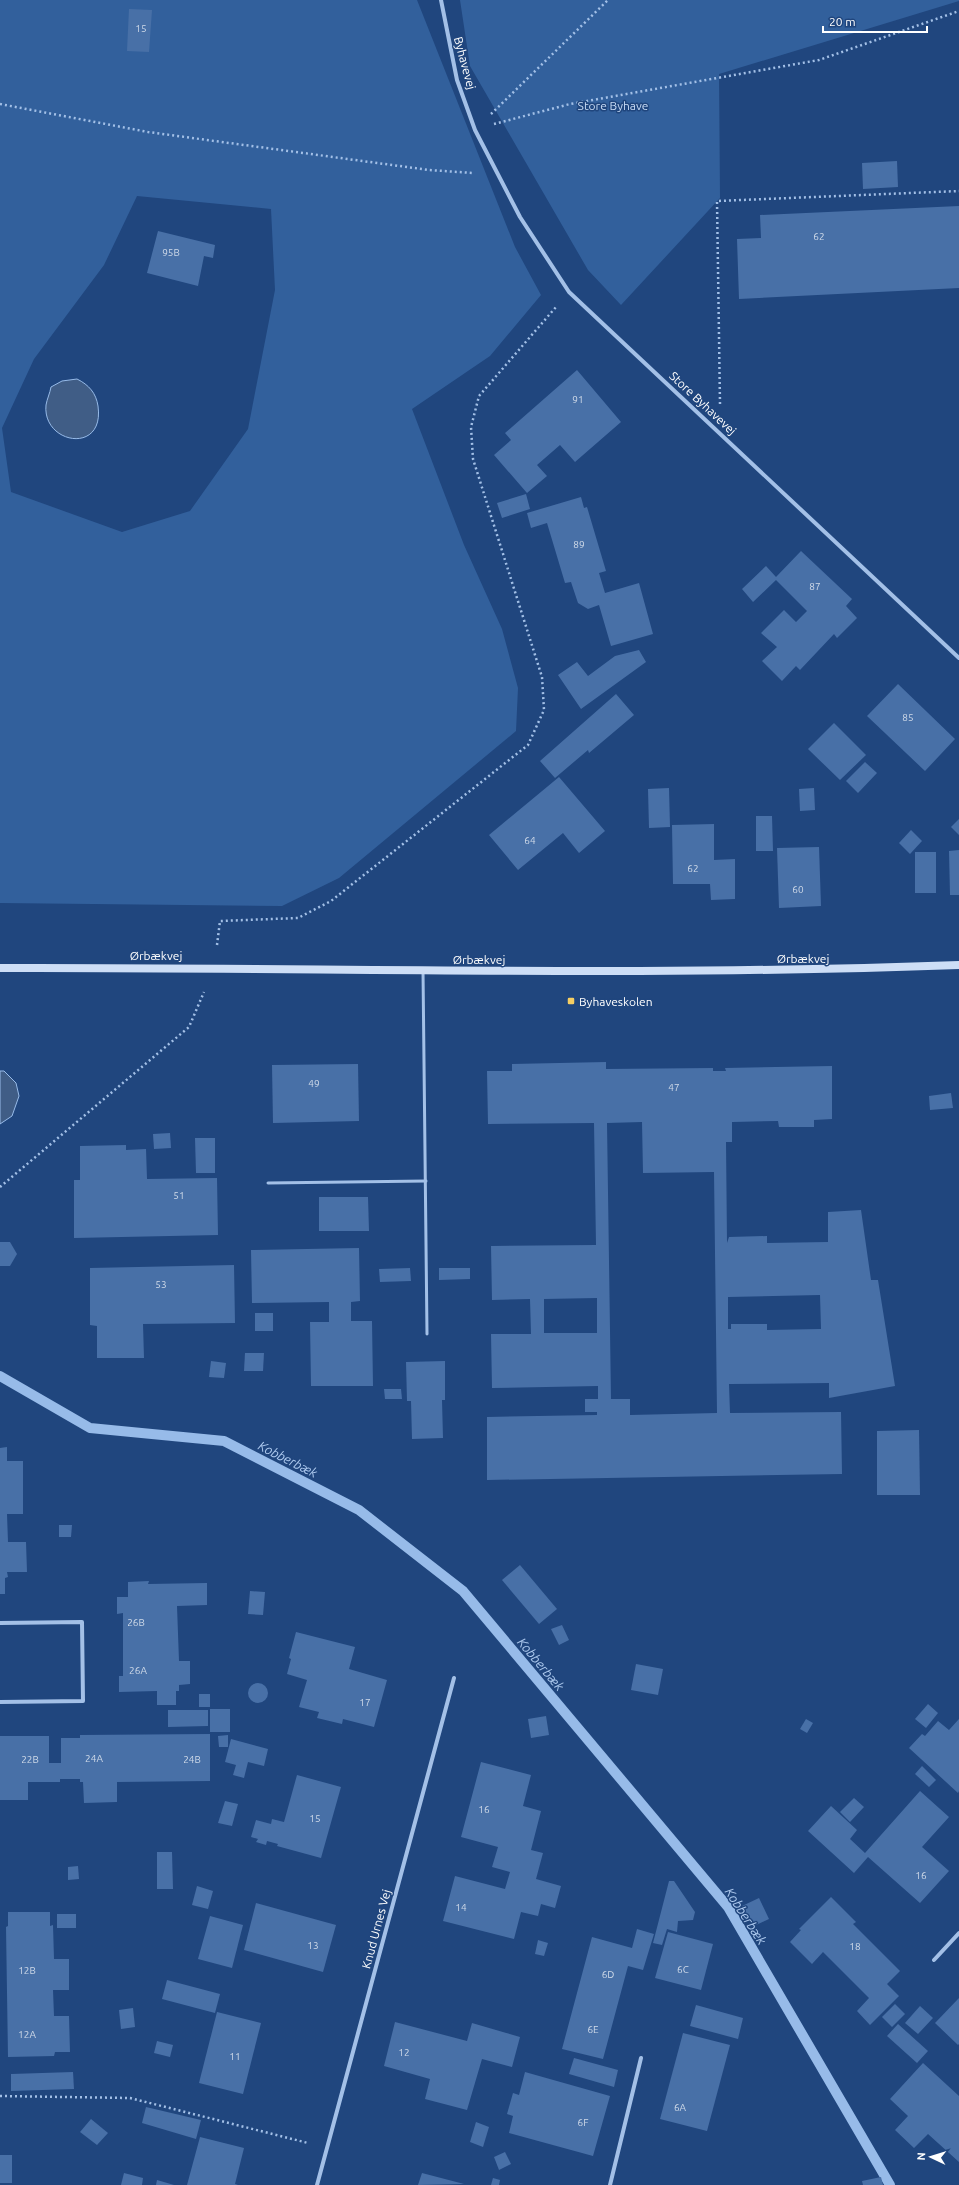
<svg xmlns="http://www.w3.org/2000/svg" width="959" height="2185" viewBox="0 0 959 2185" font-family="Ubuntu,sans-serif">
<rect width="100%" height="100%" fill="#20467e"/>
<g fill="#32609c" fill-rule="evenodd">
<path d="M0 0H417L515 247 541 295 490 356 412 409 464 545 502 629 518 688 516 731 339 878 282 906 0 903ZM137 196 271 209 275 290 248 429 190 511 122 532 11 492 2 428 34 359 104 265Z"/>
<path d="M460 0H959V1L719 74 720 198 621 305 588 270 470 66Z"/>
</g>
<g fill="#405d86" stroke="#97bbe9">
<path d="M77 379C89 385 96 393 98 406 105 455 42 444 46 405 47 399 50 393 51 387L62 381Z"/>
<path d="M0 1071H4L16 1083 19 1096 12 1116 0 1124Z"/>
</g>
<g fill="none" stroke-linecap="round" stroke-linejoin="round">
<path stroke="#97bbe9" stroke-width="10" d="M0 1376 90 1428 224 1441 359 1510 463 1591 728 1907 890 2185"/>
</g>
<g fill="#4870a7" fill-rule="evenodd">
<path d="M129 9 152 10 149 52 127 51Z"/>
<path d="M897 161 898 187 863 189 862 163Z"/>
<path d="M959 206V288L739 299 737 239 761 238 760 215Z"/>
<path d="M158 231 215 245 213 258 204 256 198 286 147 273Z"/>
<path d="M577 370 621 422 575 462 560 445 537 465 547 476 527 493 494 455 511 440 505 433Z"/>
<path d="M526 494 530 509 502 518 497 503Z"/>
<path d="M581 497 584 508 587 507 606 571 599 573 605 593 639 583 653 634 611 646 599 605 588 609 578 603 571 582 565 583 547 523 531 528 527 513Z"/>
<path d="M801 551 852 599 846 606 857 618 837 638 834 634 800 670 796 666 782 681 762 661 777 647 761 633 784 610 796 622 807 611 776 580 753 602 742 589 766 566 776 577Z"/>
<path d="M639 650 646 662 581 709 558 675 577 662 588 676 615 656Z"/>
<path d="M898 684 955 739 925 771 867 716Z"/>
<path d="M616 694 634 715 589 753 588 750 555 778 540 761Z"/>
<path d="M834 723 866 755 840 780 808 749Z"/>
<path d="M865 762 877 773 858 793 846 781Z"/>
<path d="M559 777 605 831 579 853 563 833 518 870 489 835Z"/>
<path d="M669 788 670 827 649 828 648 789Z"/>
<path d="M814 788 815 810 800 811 799 789Z"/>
<path d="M756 816H772L773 851H756Z"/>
<path d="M959 819V835L951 827Z"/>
<path d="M714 824V860L735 859V899L711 900 710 884H673L672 825Z"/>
<path d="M911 830 922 841 910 854 899 843Z"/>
<path d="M819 847 821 906 779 908 777 848Z"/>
<path d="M959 850V895H950L949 851Z"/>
<rect x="915" y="852" width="21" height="41"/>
<path d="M606 1062V1069L713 1068V1071H726L725 1068 832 1066V1119L814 1120V1127H779L778 1121 732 1122V1142H726L727 1243 729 1237 767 1236V1243L828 1242V1212L861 1210 871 1280H878L895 1386 829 1398V1383L729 1384 730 1413 841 1412 842 1474 487 1480V1417L597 1415V1412H585V1399H598V1386L492 1388 491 1334H531L530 1299 492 1300 491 1246 596 1245 594 1123 488 1124 487 1071H512V1064ZM642 1122 643 1173 714 1172 717 1413 630 1415V1399H611L607 1123ZM820 1295 821 1329 767 1330V1324H731V1329H728V1297ZM597 1298V1333H544V1299Z"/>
<path d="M358 1064 359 1121 273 1123 272 1065Z"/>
<path d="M951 1093 953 1108 930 1110 929 1096Z"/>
<path d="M170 1133 171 1148 154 1149 153 1134Z"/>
<path d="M195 1138H215V1173H196Z"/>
<path d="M126 1145V1150L146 1149 147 1179 217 1178 218 1235 74 1238V1180H80V1146Z"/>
<path d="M319 1197H368L369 1231H319Z"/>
<path d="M0 1242H10L17 1254 10 1266H0Z"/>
<path d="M359 1248 360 1301 351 1302V1321H372L373 1386H311L310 1322H329V1302L252 1303 251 1250Z"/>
<path d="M234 1265 235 1323 143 1324 144 1358H97V1326L90 1325V1268Z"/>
<path d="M410 1268 411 1281 380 1282 379 1269Z"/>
<path d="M439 1268H470V1279L439 1280Z"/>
<rect x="255" y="1313" width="18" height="18"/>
<path d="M245 1353H264L263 1371H244Z"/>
<path d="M211 1361 226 1363 224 1378 209 1377Z"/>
<path d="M445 1361V1400H442L443 1438 412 1439 411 1401H407L406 1362Z"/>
<path d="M384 1389H401L402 1399H385Z"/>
<path d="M919 1430 920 1495H877V1431Z"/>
<path d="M7 1447V1461H23V1514H7L8 1542H26L27 1572H7L8 1577 5 1578V1594H0V1448Z"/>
<path d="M59 1525H72L71 1537H59Z"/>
<path d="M520 1565 557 1609 539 1624 502 1580Z"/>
<path d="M149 1581 148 1584 207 1583V1605L177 1606 179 1661H190V1684L179 1685V1691H176V1705H157V1691L119 1692V1676H123V1613L117 1614V1597H128V1582Z"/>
<path d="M250 1591 265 1592 263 1615 248 1614Z"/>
<path d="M562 1625 569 1640 559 1645 551 1629Z"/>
<path d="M296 1632 355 1647 349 1669 387 1680 374 1727 343 1719 342 1724 317 1718 319 1712 299 1707 307 1680 287 1674 291 1659 289 1658Z"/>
<path d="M636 1664 663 1669 658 1695 631 1690Z"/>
<circle cx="258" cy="1693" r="10"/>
<rect x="199" y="1694" width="11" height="13"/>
<path d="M928 1704 938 1713 926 1728 915 1719Z"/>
<rect x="210" y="1709" width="20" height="23"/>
<path d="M168 1710H208V1726L168 1727Z"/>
<path d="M546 1716 549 1735 531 1738 528 1719Z"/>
<path d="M806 1719 813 1723 807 1733 800 1729Z"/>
<path d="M959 1719V1791L958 1793 909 1748 922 1734 925 1736 938 1721 949 1730Z"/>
<path d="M210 1734V1781L117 1782V1802L84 1803 83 1782H80V1779H60V1782H28V1800H0V1736H49V1763H61V1738H80V1735Z"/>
<path d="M228 1735V1747H219L218 1736Z"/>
<path d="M231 1739 268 1749 264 1766 248 1762 244 1778 233 1775 236 1765 225 1762Z"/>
<path d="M481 1762 531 1775 523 1806 541 1811 531 1850 543 1853 536 1879 561 1886 555 1908 541 1904 538 1916 521 1912 514 1939 443 1921 455 1876 505 1889 510 1872 492 1867 498 1847 461 1837Z"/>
<path d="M922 1766 936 1780 929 1787 915 1774Z"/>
<path d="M297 1775 341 1787 321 1858 277 1846 278 1844 267 1841 266 1845 256 1842 258 1839 251 1837 256 1820 271 1824 272 1819 284 1822Z"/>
<path d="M920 1791 949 1817 922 1847 949 1871 920 1903 868 1857 854 1873 808 1831 831 1806 857 1830 850 1839 865 1853Z"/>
<path d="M854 1798 864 1807 850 1822 840 1812Z"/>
<path d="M225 1801 238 1804 232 1826 218 1823Z"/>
<path d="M157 1852H172L173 1889H157Z"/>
<path d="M78 1866 79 1879 68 1880V1867Z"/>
<path d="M669 1881H674L695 1912 693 1920 678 1921 677 1932 667 1929 662 1945 653 1943Z"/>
<path d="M197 1886 213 1891 208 1909 192 1905Z"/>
<path d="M831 1897 856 1922 853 1924 900 1971 887 1984 899 1996 870 2025 857 2011 869 1998 823 1952 812 1964 790 1942 801 1930 799 1929Z"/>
<path d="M759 1898 769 1919 752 1927 742 1906Z"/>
<path d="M256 1903 336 1925 323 1972 244 1950Z"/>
<path d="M8 1912H50V1926L53 1925 54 1959H69V1990H53L54 2016H69L70 2052H55L54 2056 8 2057 6 1927 8 1926Z"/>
<rect x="57" y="1914" width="19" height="14"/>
<path d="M210 1916 243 1925 232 1968 198 1959Z"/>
<path d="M637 1929 654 1934 643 1970 628 1966 603 2059 562 2049 592 1937 632 1948Z"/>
<path d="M668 1932 713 1944 701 1990 655 1978Z"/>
<path d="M538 1940 548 1943 544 1956 535 1954Z"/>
<path d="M167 1980 220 1994 215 2013 162 1999Z"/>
<path d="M959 1998V2044L958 2045 935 2023Z"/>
<path d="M895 2004 905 2014 892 2027 882 2017Z"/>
<path d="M696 2005 743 2018 738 2039 690 2026Z"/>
<path d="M920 2006 933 2018 918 2034 905 2023Z"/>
<path d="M133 2008 135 2027 121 2029 119 2010Z"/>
<path d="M217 2012 261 2023 243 2094 199 2083Z"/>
<path d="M395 2022 467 2041 472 2023 520 2037 512 2067 482 2059 467 2110 425 2099 430 2079 384 2066Z"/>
<path d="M898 2024 928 2051 917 2063 887 2036Z"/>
<path d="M683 2033 730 2045 707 2131 660 2119Z"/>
<path d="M157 2041 173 2045 170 2057 154 2053Z"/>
<path d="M574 2058 618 2070 614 2087 569 2074Z"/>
<path d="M923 2063 959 2096V2162L928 2134 914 2148 895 2130 908 2116 890 2099Z"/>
<path d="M73 2072 74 2089 11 2091V2074Z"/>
<path d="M525 2072 610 2096 593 2156 509 2133 513 2116 507 2114 513 2093 519 2095Z"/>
<path d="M146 2107 201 2120 196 2139 142 2123Z"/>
<path d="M91 2119 108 2133 97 2145 80 2132Z"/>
<path d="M476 2122 489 2127 483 2147 470 2142Z"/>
<path d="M200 2137 244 2148 235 2184 238 2185H187Z"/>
<path d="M505 2152 511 2164 499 2170 494 2157Z"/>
<rect x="0" y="2155" width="12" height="28"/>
<path d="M124 2173 143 2178 142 2185H121Z"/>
<path d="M422 2173 464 2184 418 2185Z"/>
<path d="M881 2177 883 2185H863L862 2181Z"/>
<path d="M493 2178 500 2180 499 2185H491Z"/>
<path d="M157 2180 174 2185H156Z"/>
</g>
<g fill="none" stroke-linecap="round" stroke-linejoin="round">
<g stroke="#a3c0e7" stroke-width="2.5" stroke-dasharray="2 3" stroke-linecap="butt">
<path d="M0 104 148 132 429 170 473 173"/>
<path d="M491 114 608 0"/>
<path d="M494 124 570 104 819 60 959 11"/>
<path d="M720 404 717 201 959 191"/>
<path d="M217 945 220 921 298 918 331 901 528 745 544 710 542 677 473 459 471 427 479 396 556 307"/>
<path d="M0 1187 189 1027 204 992"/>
<path d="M0 2096 130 2098 308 2143"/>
</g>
<g stroke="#a3c0e7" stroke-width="3">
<path d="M423 971 427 1334"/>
<path d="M268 1183 426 1181"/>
</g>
<g stroke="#a3c0e7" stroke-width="4">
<path d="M441 0 457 80 475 130 520 217 569 292 959 658"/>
<path d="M0 1623 82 1622 83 1701 0 1702"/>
<path d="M934 1960 959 1933"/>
<path d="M317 2185 454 1678"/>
<path d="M610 2185 641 2058"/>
</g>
<path stroke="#cddef6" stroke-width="8" d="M0 968C320 967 639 977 959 965"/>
</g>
<rect fill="#f5ce63" stroke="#20467e" stroke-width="1.5" x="567" y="997" width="8" height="8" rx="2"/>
<g text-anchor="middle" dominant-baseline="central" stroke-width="3" stroke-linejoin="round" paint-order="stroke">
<g font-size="10" fill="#d1dbe9">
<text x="141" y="28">15</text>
<text x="819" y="236">62</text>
<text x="171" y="252">95B</text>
<text x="578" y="399">91</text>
<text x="579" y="544">89</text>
<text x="815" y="586">87</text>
<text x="908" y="717">85</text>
<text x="530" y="840">64</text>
<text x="693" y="868">62</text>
<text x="798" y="889">60</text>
<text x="314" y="1083">49</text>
<text x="674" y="1087">47</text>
<text x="179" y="1195">51</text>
<text x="161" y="1284">53</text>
<text x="136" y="1622">26B</text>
<text x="138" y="1670">26A</text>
<text x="365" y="1702">17</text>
<text x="94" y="1758">24A</text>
<text x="30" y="1759">22B</text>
<text x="192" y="1759">24B</text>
<text x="484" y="1809">16</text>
<text x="315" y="1818">15</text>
<text x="921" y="1875">16</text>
<text x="461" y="1907">14</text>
<text x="313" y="1945">13</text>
<text x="855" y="1946">18</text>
<text x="683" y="1969">6C</text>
<text x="27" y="1970">12B</text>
<text x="608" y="1974">6D</text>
<text x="593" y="2029">6E</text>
<text x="27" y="2034">12A</text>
<text x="404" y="2052">12</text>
<text x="235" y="2056">11</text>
<text x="680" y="2107">6A</text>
<text x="583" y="2122">6F</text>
</g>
<g font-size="12" fill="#fff" stroke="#20467e">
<text transform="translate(465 63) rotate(75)">Byhavevej</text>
<text transform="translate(703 403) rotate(43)">Store Byhavevej</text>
<text x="156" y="955">Ørbækvej</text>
<text x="803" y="958">Ørbækvej</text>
<text x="479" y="959">Ørbækvej</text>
<text transform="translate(376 1929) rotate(-75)">Knud Urnes Vej</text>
</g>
<g font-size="12" fill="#c7dbf5" stroke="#20467e">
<text x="613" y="105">Store Byhave</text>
</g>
<g font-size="12" fill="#fff" stroke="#20467e" text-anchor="start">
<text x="579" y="1001">Byhaveskolen</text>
</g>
<g font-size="13" font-style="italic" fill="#aecaef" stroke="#20467e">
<text transform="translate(288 1459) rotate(27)">Kobberbæk</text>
<text transform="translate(541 1664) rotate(50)">Kobberbæk</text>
<text transform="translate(746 1916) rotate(57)">Kobberbæk</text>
</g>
</g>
<g transform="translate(931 2157) rotate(274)" stroke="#20467e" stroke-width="3" paint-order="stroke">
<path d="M0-3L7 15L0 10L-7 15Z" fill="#ffffff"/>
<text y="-6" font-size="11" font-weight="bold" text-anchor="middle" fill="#ffffff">N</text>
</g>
<path d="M823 26v6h104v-6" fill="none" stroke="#ffffff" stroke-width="2"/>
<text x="829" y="26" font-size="12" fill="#ffffff" stroke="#20467e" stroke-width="3" paint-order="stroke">20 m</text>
</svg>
